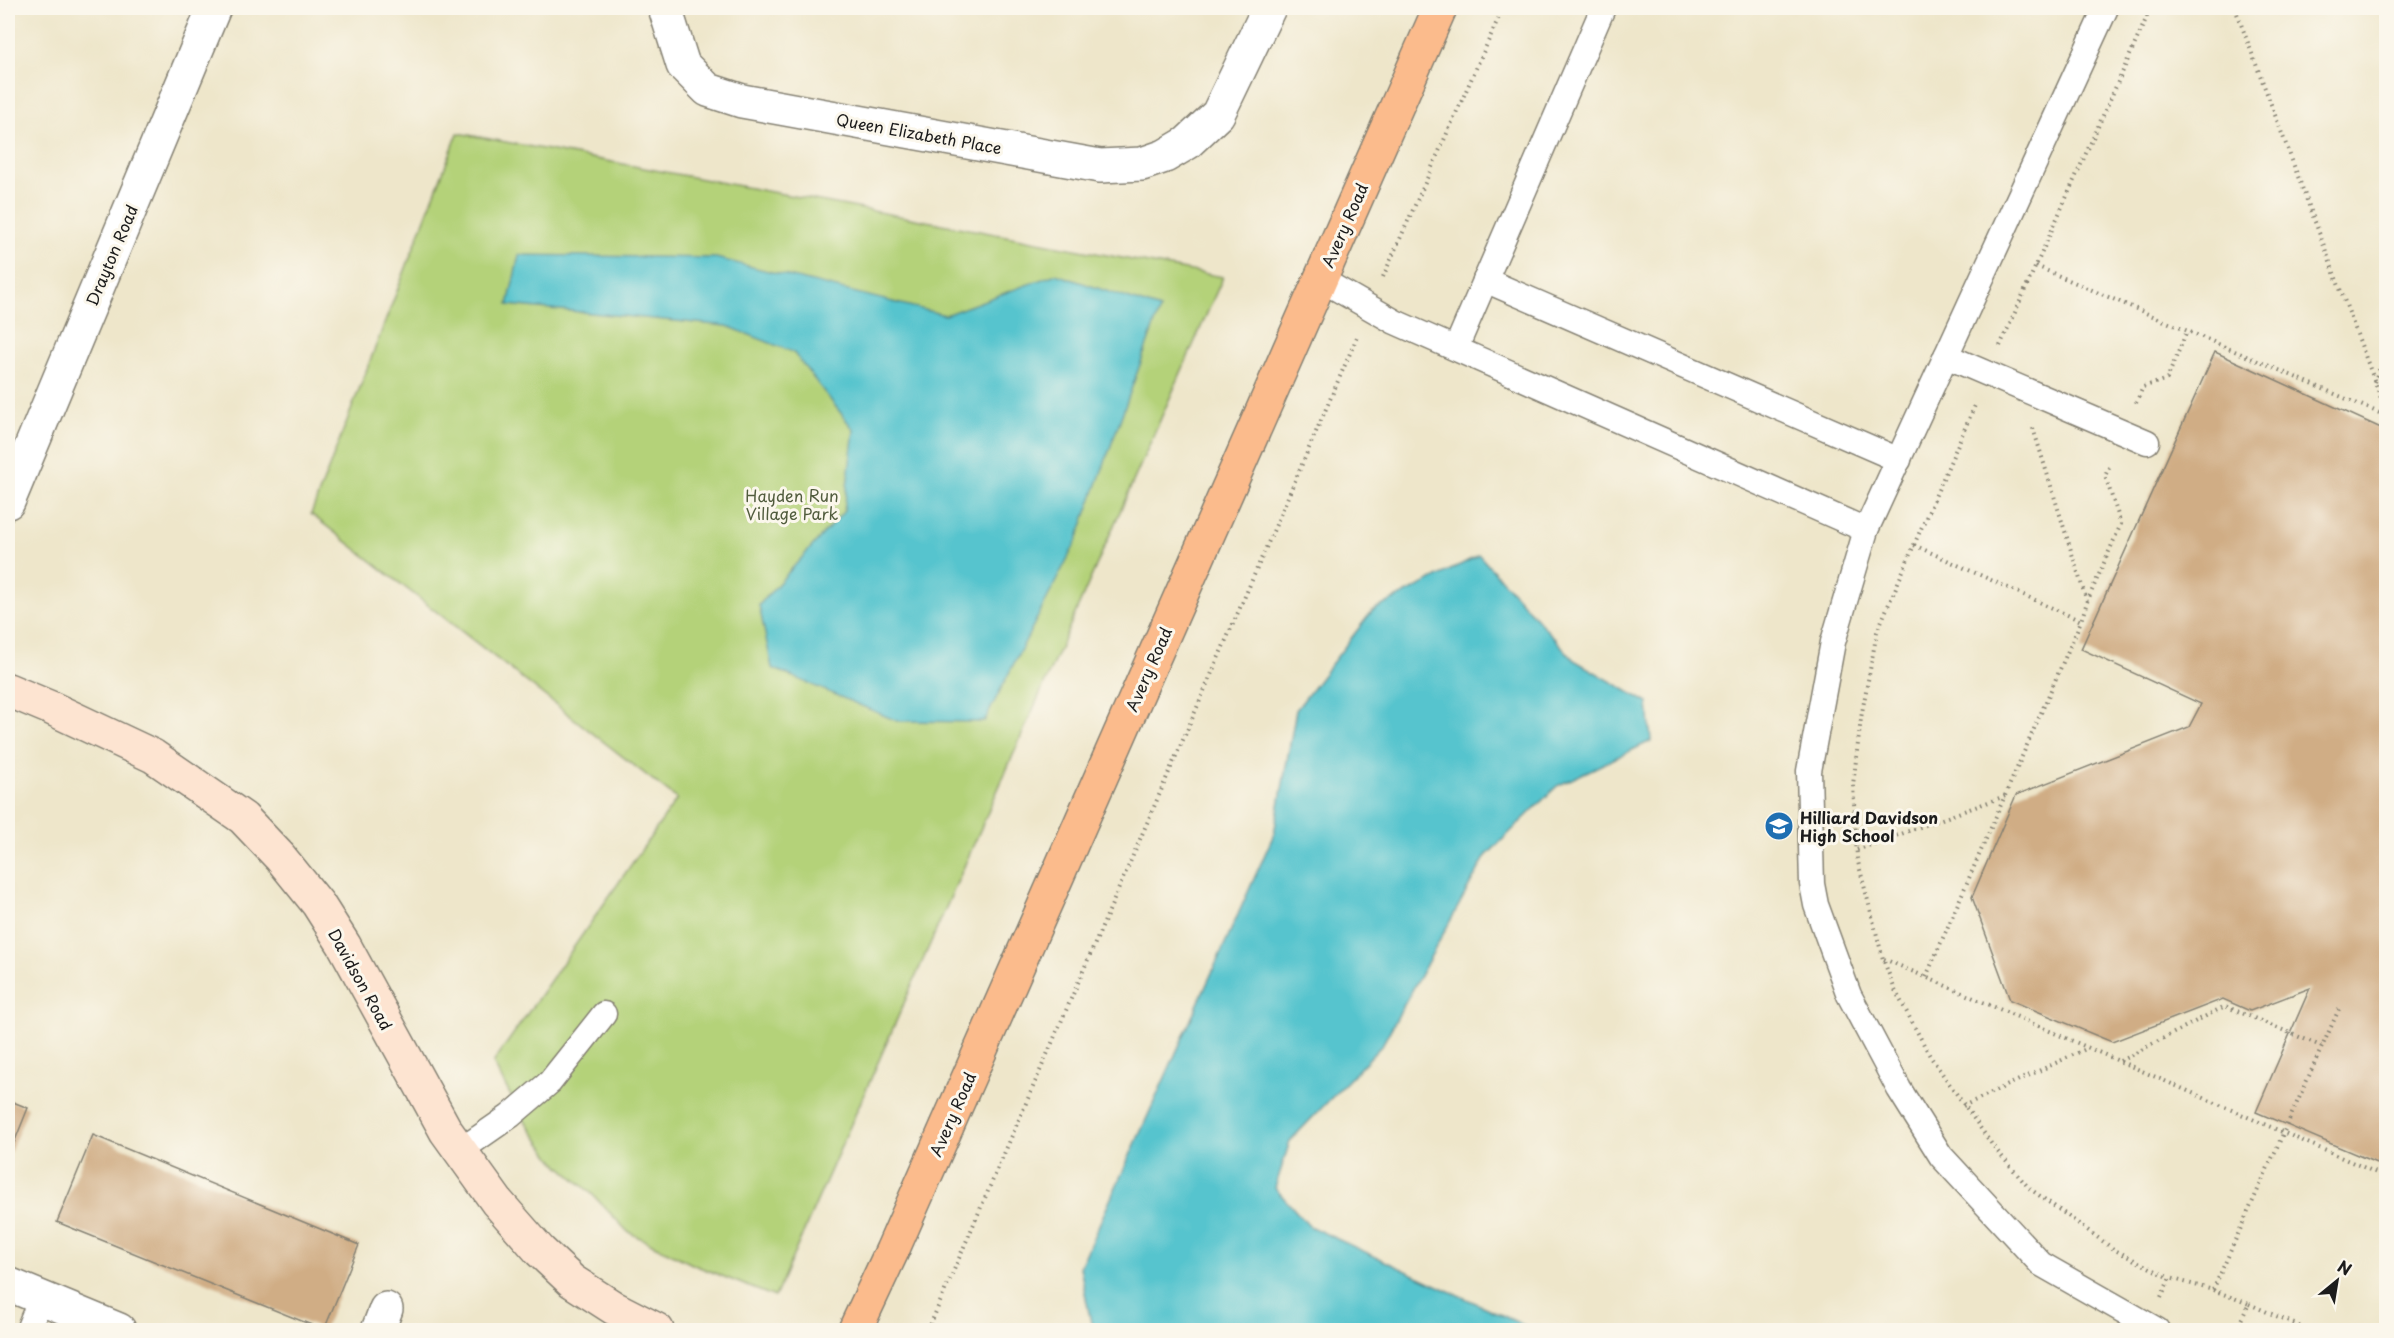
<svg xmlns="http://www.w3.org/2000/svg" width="2394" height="1338" viewBox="0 0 2394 1338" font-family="'Playpen Sans',sans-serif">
<rect width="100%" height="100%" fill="#fbf7ec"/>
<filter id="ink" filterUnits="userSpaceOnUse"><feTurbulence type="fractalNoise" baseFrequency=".0167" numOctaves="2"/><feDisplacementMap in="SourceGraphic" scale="12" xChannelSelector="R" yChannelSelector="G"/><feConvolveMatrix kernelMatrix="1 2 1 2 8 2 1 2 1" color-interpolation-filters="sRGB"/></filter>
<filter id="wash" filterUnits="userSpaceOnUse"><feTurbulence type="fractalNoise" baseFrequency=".008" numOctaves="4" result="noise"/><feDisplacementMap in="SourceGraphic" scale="24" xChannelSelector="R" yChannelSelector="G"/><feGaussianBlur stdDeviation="1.35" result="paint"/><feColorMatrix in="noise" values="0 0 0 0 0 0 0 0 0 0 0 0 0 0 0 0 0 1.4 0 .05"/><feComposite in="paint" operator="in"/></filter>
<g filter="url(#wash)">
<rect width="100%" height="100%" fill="#eee6ca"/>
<path fill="#b4d279" stroke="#68774a" stroke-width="1.5" d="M458 133 1223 277 775 1297 694 1265 628 1232 592 1194 554 1161 523 1118 493 1063 677 799 311 514Z"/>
<g fill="#57c4ce" stroke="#3a7075" stroke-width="1.5">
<path d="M519 255 716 258 945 315 1056 274 1160 309 1077 540 984 722 897 721 772 668 759 605 844 511 854 430 793 352 727 326 508 305Z"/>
<path d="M1479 555 1574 660 1648 703 1651 741 1557 786 1486 856 1382 1045 1290 1141 1275 1188 1309 1226 1534 1330H1099L1091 1323 1080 1267 1274 834 1296 710 1372 611Z"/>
</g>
<g id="blocks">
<g fill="#d0ad85">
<path d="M2215 352 2383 429 2386 421V1167L2256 1112 2310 988 2250 1011 2223 999 2112 1042 2010 1000 1972 897 2016 795 2189 727 2201 704 2081 649Z"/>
<path d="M8 1100 28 1108 8 1158Z"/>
<path d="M93 1135 359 1245 324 1330 57 1222Z"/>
</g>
</g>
</g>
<g filter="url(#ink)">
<use href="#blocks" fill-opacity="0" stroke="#858173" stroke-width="1.5"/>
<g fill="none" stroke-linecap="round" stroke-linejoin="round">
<g stroke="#858173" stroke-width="27">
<g id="lane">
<path d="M2106 8 1866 530 1833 642 1809 771 1812 884 1816 905 1849 995 1899 1089 1941 1156 2041 1264 2157 1330"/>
<path d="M1320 279 1395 322 1866 530"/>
<path d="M1485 280 1899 460"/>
<path d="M1456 348 1603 8"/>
<path d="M1946 356 2147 442"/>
<path d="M461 1150 510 1116 550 1082 604 1014"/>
<path d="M28 1330 41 1298"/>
</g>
</g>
<g stroke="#858173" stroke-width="36">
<g id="street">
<path d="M665 8 683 65 708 90 742 101 1100 166 1142 164 1165 156 1187 143 1218 114 1269 8"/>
<path d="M8 502 214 8"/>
<path d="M8 1284 119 1330"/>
<path d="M378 1330 386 1309"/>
</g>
</g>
<g stroke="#858173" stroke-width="36">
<path id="secondary" d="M8 690 51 708 153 756 243 818 280 857 318 904 344 945 446 1131 497 1202 540 1251 572 1281 614 1308 657 1330"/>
</g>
<g stroke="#858173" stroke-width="36">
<path id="primary" d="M855 1330 892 1251 1440 8"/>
</g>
<g stroke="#858173" stroke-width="4" stroke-dasharray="1.5 4.5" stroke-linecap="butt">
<path d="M2235 8 2385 409"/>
<path d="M2036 266 2384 415"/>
<path d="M1383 277 1503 8"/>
<path d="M2000 346 2151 8"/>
<path d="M2374 382 2386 353"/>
<path d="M2136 403 2143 387 2167 379 2187 331"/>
<path d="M2033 428 2087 602 2081 621"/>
<path d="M1914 545 1976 403"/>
<path d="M2087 602 2121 524 2105 476 2111 463"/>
<path d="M1857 850 2005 796"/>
<path d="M1884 959 2386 1177"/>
<path d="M1926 977 2081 621 1914 545 1877 632 1861 718 1853 785 1857 858 1883 959 1895 990 1930 1056 1993 1146 2029 1188 2115 1250 2170 1278"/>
<path d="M2120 1061 2225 1006 2321 1046"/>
<path d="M1963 1106 2088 1048"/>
<path d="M2213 1290 2249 1304 2236 1330"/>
<path d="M2161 1297 2170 1278 2213 1290 2339 1009"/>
<path d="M2249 1304 2308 1330"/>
<path d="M928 1330 1357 337"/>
</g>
<use href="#lane" stroke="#fff" stroke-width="24"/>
<use href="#street" stroke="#fff" stroke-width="33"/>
<use href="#secondary" stroke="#fde4d1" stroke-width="33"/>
<use href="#primary" stroke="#fbbb8c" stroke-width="33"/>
</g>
</g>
<defs>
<g id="school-disc" transform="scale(1.5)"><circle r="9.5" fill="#1f6fb2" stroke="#fbf7ec"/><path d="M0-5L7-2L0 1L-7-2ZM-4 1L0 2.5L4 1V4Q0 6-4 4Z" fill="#fff"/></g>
</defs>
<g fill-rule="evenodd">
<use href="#school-disc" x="1779" y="826"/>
</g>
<g text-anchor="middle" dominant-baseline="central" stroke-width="6" stroke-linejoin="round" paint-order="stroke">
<g font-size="16" fill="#1c1c1c" stroke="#fbf7ec">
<text transform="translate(919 133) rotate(10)">Queen Elizabeth Place</text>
<text transform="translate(1344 225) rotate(-66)">Avery Road</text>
<text transform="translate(111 255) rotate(-67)">Drayton Road</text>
<text transform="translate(1148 669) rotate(-66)">Avery Road</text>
<text transform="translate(361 979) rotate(61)">Davidson Road</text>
<text transform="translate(952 1114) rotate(-66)">Avery Road</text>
</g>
<g font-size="16" fill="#515c3d" stroke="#fbf7ec">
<text x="792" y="495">Hayden Run<tspan x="792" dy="18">Village Park</tspan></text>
</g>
<g font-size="16" font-weight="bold" fill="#1c1c1c" stroke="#fbf7ec" text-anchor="start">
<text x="1800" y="817">Hilliard Davidson<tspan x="1800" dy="18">High School</tspan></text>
</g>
</g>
<rect width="2394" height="1338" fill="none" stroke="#fbf7ec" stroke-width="30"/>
<g transform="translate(2337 1281) rotate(30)" stroke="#fbf7ec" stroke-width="4.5" paint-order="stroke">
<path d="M0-4.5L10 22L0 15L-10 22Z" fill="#1c1c1c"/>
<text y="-9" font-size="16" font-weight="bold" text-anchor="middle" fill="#1c1c1c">N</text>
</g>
</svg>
